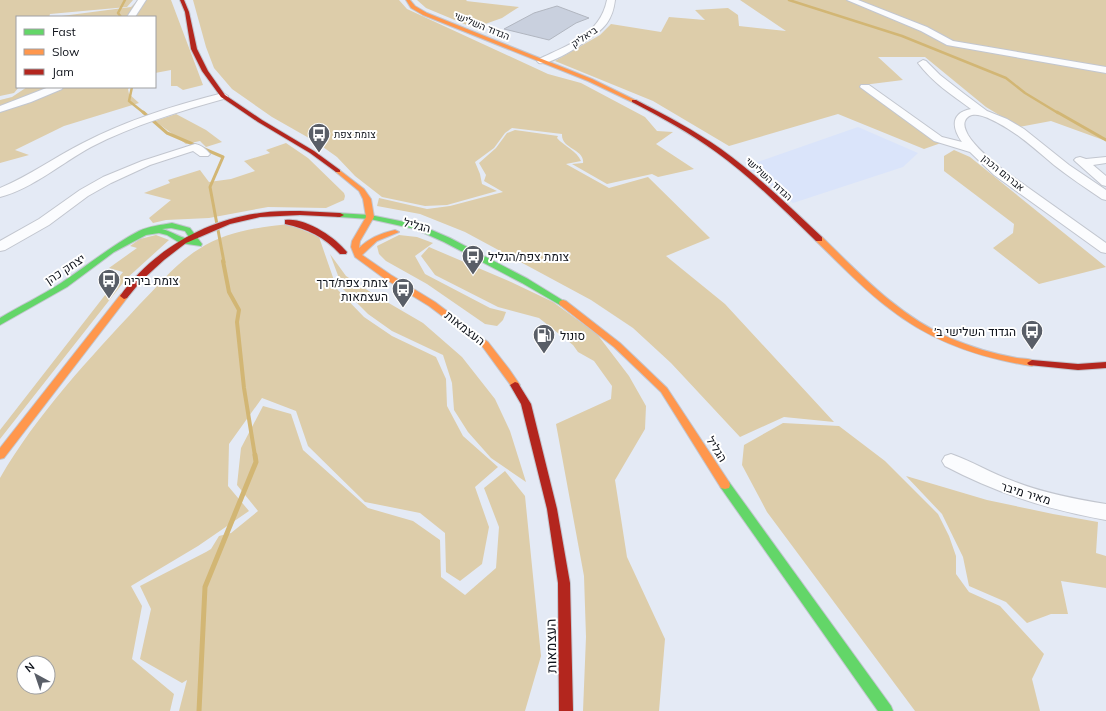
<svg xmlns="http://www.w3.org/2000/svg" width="1106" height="711" viewBox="0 0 1106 711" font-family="Mulish,Heebo,sans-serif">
<rect width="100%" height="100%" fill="#e4eaf5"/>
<path fill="#dae4fa" d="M858 127 918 153 903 167 793 203 746 166Z"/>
<g fill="#ddcdaa" fill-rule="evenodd">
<path d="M0 0H133L127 7 50 14 49 17H17V87H19L14 93 0 96Z"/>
<path d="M138 0H171L203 85 183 90 177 86H171V70L155 73V17H54L131 7Z"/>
<path d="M193 0H399L407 9 548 74 581 83 645 117 657 131 673 132 656 144 694 169 658 177 652 174 607 184 572 164 583 163C585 149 561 149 562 134L512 128 505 133 494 148 475 162 480 174 482 184 497 191 447 205 425 206 382 197 355 176 337 157 316 142 272 117 232 89 214 68 206 47Z"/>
<path d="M417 0H467L466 1 519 7 502 18 474 28 426 8Z"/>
<path d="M740 0H1106V141L1051 121 1019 127 986 107 925 57H878L903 80 863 85 941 143 924 149 838 114 729 146 653 101 555 61 600 35 611 24 661 32 669 17 705 20 695 10 728 8 738 15 739 26 786 31Z"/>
<path d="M27 87H130L128 89 129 94 139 103 64 126 15 150 29 155 0 163V100L12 97Z"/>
<path d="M176 114 206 130 222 142 206 147 200 141 186 144 155 121Z"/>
<path d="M515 130 558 136 557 138C564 146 577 151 581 161L566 164 609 188 648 177 710 238 666 256 725 304 834 422 784 417 740 437 671 363 633 328 591 300 465 232 420 214 377 206 379 198 427 209 450 206 503 192 484 181 486 175 479 163 496 148 507 133Z"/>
<path d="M286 143 308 158 344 193 345 196 344 200 326 208 268 207 209 218 166 220 153 223 149 218 171 200 144 193 170 183 168 180 200 170 209 182 231 179 255 171 244 161 270 153 266 150Z"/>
<path d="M954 150 970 157 1106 267 1039 284 993 248 1013 233 1014 224 944 171V156Z"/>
<path d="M289 224 319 237 337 289 364 317 392 336 436 357 446 379 447 406 463 436 498 467 475 487 489 527 482 564 460 581 446 572 445 533 420 513 365 502 308 446 296 411 262 398 229 444 228 486 249 511 198 546 131 586 142 606 132 659 174 694 170 711H0V478C37 414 89 359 139 305 158 286 176 263 199 249 225 232 258 227 289 224ZM24 663H48V687H24Z"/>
<path d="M156 235 169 240 126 279 0 439V430L123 272 109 268 137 248 130 246 140 239Z"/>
<path d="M399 235 417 237 433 243 415 256 425 274 490 308 506 312 503 320 497 326 485 324 427 284 386 261 379 254 377 246Z"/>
<path d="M429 247 511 282 553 302 597 334 629 376 646 406 645 429 615 480 627 557 665 639 659 711H583L586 637 584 576 556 424 611 399 612 386 594 361 578 352 573 345 539 318 498 307 435 275 421 256Z"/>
<path d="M330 254 346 276 375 295 423 323 462 357 495 399 510 431 526 482 491 458 468 432 454 410 452 383 443 355 392 331 368 314 343 289Z"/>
<path d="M263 406 291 414 303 450 368 508 413 521 440 540 441 577 465 595 496 568 499 527 484 488 505 471 525 496 541 656 525 711H179L187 680 182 683 140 659 151 609 140 586 206 552 211 549 219 536 231 533 258 511 237 485 241 448Z"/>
<path d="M783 423 839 426 885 461 938 514 949 536 956 556V574L969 592 1000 606 1044 654 1032 679 1040 711H915L767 512 742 465 744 445Z"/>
<path d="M906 476 987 500 1053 514 1098 522 1096 553 1106 556V588L1061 581 1068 614H1051L1027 623 1006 602 969 586 963 557 942 514Z"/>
</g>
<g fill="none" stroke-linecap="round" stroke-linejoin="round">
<g stroke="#d2b674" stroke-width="2.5">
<path d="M789 0 902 36 1006 78 1025 93 1058 113"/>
<path d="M121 17 118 13 125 0"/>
<path d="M132 87 129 101 144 113"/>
</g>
<g stroke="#d2b674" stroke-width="3">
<path d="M143 112 167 133 223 157 210 187 224 262"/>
<path d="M1057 112 1106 140"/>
</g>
<path stroke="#d2b674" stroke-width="4" d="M223 261 229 292 239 310 237 322 244 388 255 456"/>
<path stroke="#d2b674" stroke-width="5" d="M199 711 205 587 256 462 255 455"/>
</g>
<path fill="#c9d0de" stroke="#b1b6c0" d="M557 6 589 18 576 23 549 40 504 29 534 13Z"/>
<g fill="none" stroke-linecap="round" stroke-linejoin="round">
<g stroke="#c2c6cf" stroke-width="2">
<g id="street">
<path d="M138 0H146L135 17H127Z"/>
<path d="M607 0H615C614 8 612 16 607 23 599 35 552 66 539 63L537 61 539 59C568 45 600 35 607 0Z"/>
<path d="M847 0H858L927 27 953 41 1106 67V73L947 45 921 31Z"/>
<path d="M923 60 926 61 940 75 963 93 987 111 1007 119 1024 129 1069 165 1106 190V200L1102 199C1086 188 1069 177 1054 165 1036 150 1019 134 998 123 990 119 971 108 965 121 963 126 966 131 968 135 975 147 991 160 1002 169L1106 243V253L1101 252 994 175 970 152 934 141 860 87 861 85H869L942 137 962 142C952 128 950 113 971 109 952 95 932 82 918 63Z"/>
<path d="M49 87H63L62 89 31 102 0 112V106Z"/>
<path d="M223 93 228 96 227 98C180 111 134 125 91 147 63 162 32 189 0 197V188C29 176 55 157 83 143 127 120 175 105 223 93Z"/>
<path d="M195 144C201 145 206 149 210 154L208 156H200L193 151 150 165 111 183 88 196 49 225 5 250 0 251V241L39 219 80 190 103 177 142 161Z"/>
<path d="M1080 157 1086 159 1106 157V163L1093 165 1106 176V186L1102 185 1076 162 1074 160 1076 158Z"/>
<path d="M951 454C972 461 992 474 1013 481 1043 493 1075 499 1106 504V520C1049 510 996 493 945 466L942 461 945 456Z"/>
</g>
</g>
<g stroke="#c2c6cf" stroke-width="2">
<g id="fast">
<path d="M337 213 370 215 420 225 450 238 528 279 567 303 563 306 560 305 522 283 444 242 415 229 370 219 340 217H337Z"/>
<path d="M172 223 190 228 202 244 201 246 180 243 167 235 159 233 146 235 114 252 67 287 0 325V318C20 306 41 296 61 283 87 266 112 245 139 231 149 226 161 225 172 223ZM171 228 185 231 191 240C181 238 173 232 162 229Z"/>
<path d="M725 481 729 482 891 706 893 711H878L721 488 720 485 721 482Z"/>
</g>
</g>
<g stroke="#c2c6cf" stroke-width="2">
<g id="slow">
<path d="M406 0H410L415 6 427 13 592 79 637 101 632 102 588 81 423 15 411 8Z"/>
<path d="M338 169 364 189 371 199 374 217 360 241 359 248C369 238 381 233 395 230L399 232 377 241 362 255 391 275 435 302 488 342 509 369 520 385 518 387H512L482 346 429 306 385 279 355 257 351 247 352 241 366 217 363 199 359 191 336 172 335 171Z"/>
<path d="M816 237H822C861 275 899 316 950 338 971 347 994 354 1017 358 1023 359 1033 358 1037 363L1032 366C980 358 932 342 890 309 863 289 840 264 816 241Z"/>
<path d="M124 293 128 296 127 298 4 458 0 459V448L121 294Z"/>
<path d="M563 300 566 301 620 343 667 388 729 482 730 485 729 488 725 489 721 488 661 392 614 347 560 305 559 303 560 301Z"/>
</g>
</g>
<g stroke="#c2c6cf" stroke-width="2">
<g id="jam">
<path d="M180 0H184L189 12 197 49 208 71 225 95 262 120 314 151 340 170V172H336L310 153 258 122 221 97 202 71 191 49 185 12Z"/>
<path d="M632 100H636C665 115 694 130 721 149 757 175 789 206 822 237V241H816C784 210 752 178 716 152 690 133 661 117 632 102Z"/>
<path d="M300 211 340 213 344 215 340 217 300 215 260 217 230 224 186 243 164 260 141 281 127 298 124 299 120 296C152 251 205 220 260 213 273 211 287 211 300 211Z"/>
<path d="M285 220C305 217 335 237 347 252L346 254H340C324 237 308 229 285 224Z"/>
<path d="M1032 360 1078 364 1106 362V368L1078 370 1029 365 1027 363Z"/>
<path d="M515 382 518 383 531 404 557 509 570 583 573 711H559L558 583 547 509 521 404 510 385Z"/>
</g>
</g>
<use href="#street" fill="#fbfcfe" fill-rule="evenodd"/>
<use href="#fast" fill="#63d668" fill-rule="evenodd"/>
<use href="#slow" fill="#ff974d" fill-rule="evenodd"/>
<use href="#jam" fill="#b3261e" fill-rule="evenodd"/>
</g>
<defs>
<g id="bus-pin" transform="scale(1.15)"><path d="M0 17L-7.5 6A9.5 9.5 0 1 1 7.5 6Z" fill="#595e67" stroke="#fff"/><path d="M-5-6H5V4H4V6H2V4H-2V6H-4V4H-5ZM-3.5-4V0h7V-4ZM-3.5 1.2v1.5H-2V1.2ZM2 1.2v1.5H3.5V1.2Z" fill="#fff"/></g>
<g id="fuel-pin" transform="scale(1.15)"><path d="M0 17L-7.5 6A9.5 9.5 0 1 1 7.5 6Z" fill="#595e67" stroke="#fff"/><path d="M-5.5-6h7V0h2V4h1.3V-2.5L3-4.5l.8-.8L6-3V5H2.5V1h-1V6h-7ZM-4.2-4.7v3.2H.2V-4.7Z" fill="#fff"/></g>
</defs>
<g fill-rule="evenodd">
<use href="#bus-pin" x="319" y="134"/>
<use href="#bus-pin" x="473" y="256"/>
<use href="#bus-pin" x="109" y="280"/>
<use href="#bus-pin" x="403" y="289"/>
<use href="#bus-pin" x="1032" y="331"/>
<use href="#fuel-pin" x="544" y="335"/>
</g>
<g text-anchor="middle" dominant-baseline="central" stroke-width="4" stroke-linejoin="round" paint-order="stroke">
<g font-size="10" fill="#0e121a" stroke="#fff">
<text transform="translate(482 26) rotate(22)">הגדוד השלישי</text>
<text transform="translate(584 37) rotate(-34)">ביאליק</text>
<text transform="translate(1003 173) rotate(39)">אברהם הכהן</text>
<text transform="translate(769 179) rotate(42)">הגדוד השלישי</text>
</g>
<g font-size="10" fill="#0e121a" stroke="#fff" text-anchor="start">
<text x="334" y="134">צומת צפת</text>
</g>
<g font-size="12" fill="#0e121a" stroke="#fff">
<text transform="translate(417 225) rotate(14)">הגליל</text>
<text transform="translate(65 269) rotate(-33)">יצחק כהן</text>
<text transform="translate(465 328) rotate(38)">העצמאות</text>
<text transform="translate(717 449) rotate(58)">הגליל</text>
<text transform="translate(1026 493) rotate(17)">מאיר מיבר</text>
</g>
<g font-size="12" fill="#0e121a" stroke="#fff" text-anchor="start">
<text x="488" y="256">צומת צפת/הגליל</text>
<text x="124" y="280">צומת ביריה</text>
<text x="388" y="282" text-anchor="end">צומת צפת/דרך<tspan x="388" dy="14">העצמאות</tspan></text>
<text x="1016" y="331" text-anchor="end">הגדוד השלישי ב׳</text>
<text x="560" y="335">סונול</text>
</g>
<g font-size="14" fill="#0e121a" stroke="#fff">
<text transform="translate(551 646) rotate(-91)">העצמאות</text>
</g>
</g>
<rect x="16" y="16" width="140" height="72" fill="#ffffff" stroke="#9fa0a3"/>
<rect x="24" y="29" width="20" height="6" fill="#63d668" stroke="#9fa0a3"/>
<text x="52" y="36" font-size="12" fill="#0e121a">Fast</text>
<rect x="24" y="49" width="20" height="6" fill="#ff974d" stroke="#9fa0a3"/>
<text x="52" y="56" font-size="12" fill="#0e121a">Slow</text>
<rect x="24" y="69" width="20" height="6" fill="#b3261e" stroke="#9fa0a3"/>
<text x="52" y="76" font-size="12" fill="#0e121a">Jam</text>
<g transform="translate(36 675) rotate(320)"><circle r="19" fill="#ffffff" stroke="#9fa0a3"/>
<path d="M0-3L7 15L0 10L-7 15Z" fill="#595e67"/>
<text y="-6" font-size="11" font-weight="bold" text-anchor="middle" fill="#0e121a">N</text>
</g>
</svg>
